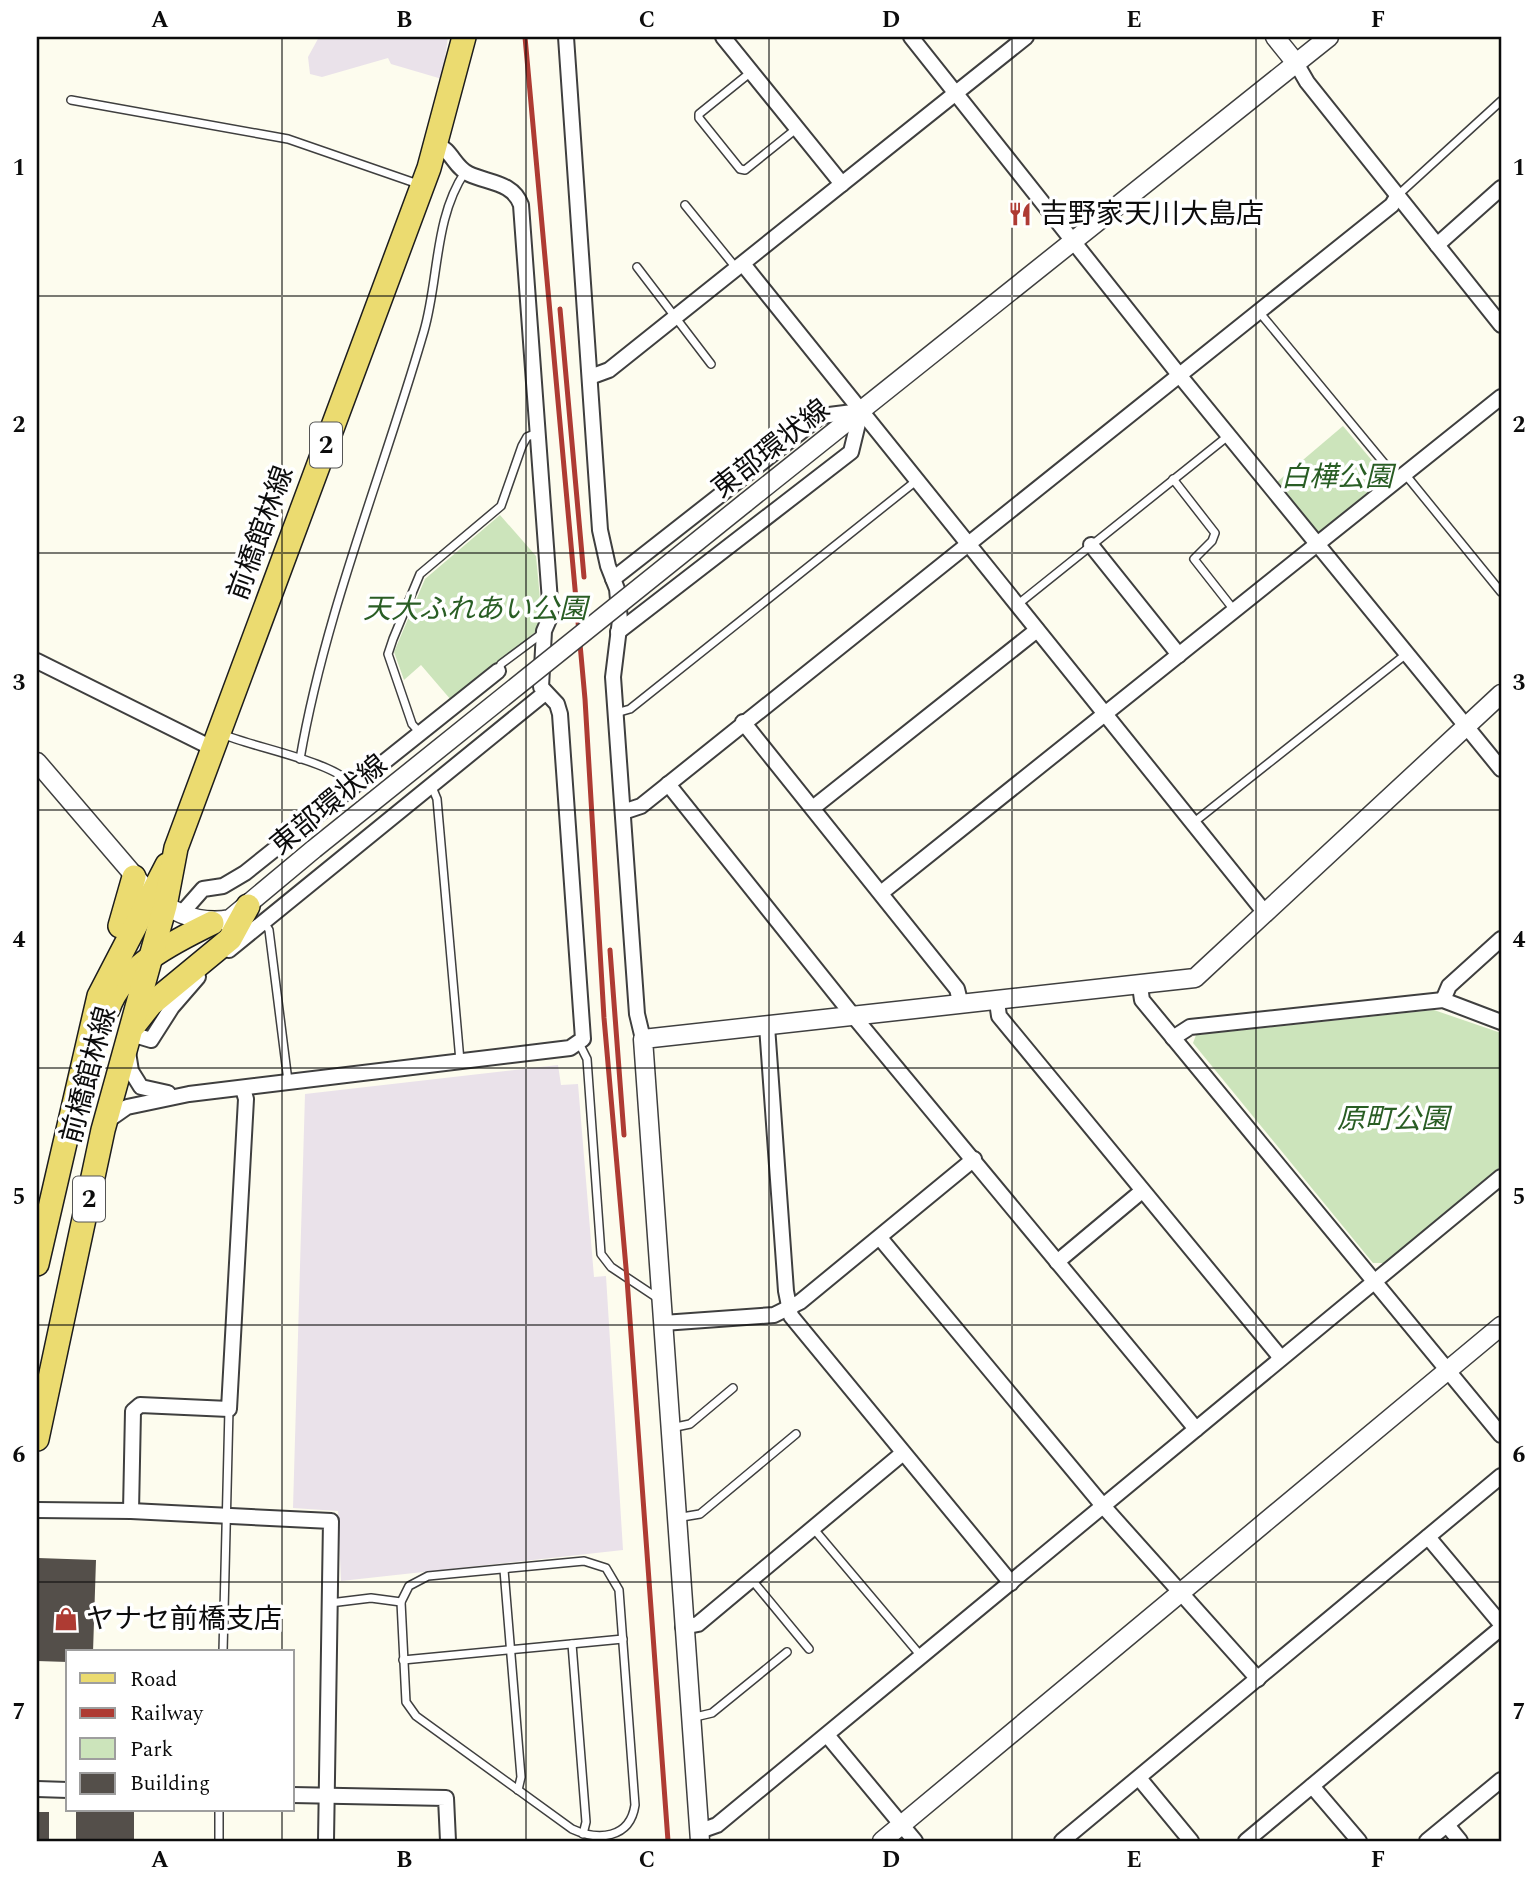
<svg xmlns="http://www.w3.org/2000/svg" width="1538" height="1878" viewBox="0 0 1538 1878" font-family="Spectral,'Noto Sans JP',serif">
<rect width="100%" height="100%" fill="#fdfcee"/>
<g fill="#eae2ea">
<path d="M319 37H448L442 79 391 64 388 58 322 77 310 74 308 57Z"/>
<path d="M558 1065 561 1085 578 1084 594 1277 606 1276 623 1550 341 1581 338 1511 293 1508 305 1094Z"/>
</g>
<g fill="#cce4bb">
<path d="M1343 426 1385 476 1383 483 1323 532 1317 531 1277 482Z"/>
<path d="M500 515 536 556 542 620 538 630 451 700 421 665 404 680 394 652 425 579Z"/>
<path d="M1434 1010 1501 1033V1166L1384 1263H1373L1193 1043 1196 1035Z"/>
</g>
<g fill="#544f4a">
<path d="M38 1558 96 1560 93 1652H68V1662L37 1661Z"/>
<path d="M76 1810 134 1811V1841H76Z"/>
<rect x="37" y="1812" width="12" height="29"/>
</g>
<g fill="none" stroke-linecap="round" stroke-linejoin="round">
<g stroke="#3f3f3f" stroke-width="10">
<g id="service">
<path d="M751 72 699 114V118L740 169 745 170 796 129"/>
<path d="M71 100 288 139 418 184"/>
<path d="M1398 195 1501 101"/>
<path d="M685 205 737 269"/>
<path d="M637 267 711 364"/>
<path d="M1260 313 1398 480"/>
<path d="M1405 474 1501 592"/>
<path d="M1173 479 1215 533 1212 541 1194 559 1234 610"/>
<path d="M1017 605 1228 436"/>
<path d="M498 671 501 664 544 632"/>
<path d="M616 713 630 709 916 481"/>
<path d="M420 733 412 724 388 654 393 639 420 574 501 506 522 446 527 437 537 433"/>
<path d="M222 734C255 748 333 761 354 786"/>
<path d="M300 759C325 613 383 473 424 331 439 279 434 218 465 172"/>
<path d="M432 787 437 799 460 1061"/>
<path d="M1193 823 1405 655"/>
<path d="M264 922 269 930 288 1081"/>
<path d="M579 1043 587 1059 601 1254 611 1267 659 1299"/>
<path d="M671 1428 690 1424 733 1388"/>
<path d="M676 1518 700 1514 796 1434"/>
<path d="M813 1528 921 1656"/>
<path d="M584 1561 606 1568 619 1590 635 1805C630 1839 598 1841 572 1829L416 1716 406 1702 401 1602 409 1586 428 1576Z"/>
<path d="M504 1570 521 1777 518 1790"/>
<path d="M752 1580 809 1649"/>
<path d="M330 1603 371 1598 401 1602"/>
<path d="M572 1644 586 1822 583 1834"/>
<path d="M223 1652 229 1409"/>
<path d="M403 1660 623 1639"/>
<path d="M691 1718 712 1713 787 1652"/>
<path d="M219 1841V1810"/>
</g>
</g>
<g stroke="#3f3f3f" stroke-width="18">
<g id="minor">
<path d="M566 37 600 530 608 566 617 589 620 620 613 677 637 1014 643 1039"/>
<path d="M723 37 842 184"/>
<path d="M911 37 1180 376 1501 769"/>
<path d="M1296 63 1307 82 1501 325"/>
<path d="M1437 245 1501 188"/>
<path d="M743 264 1266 914"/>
<path d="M590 377 609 370 1026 37"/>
<path d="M1091 545 1179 655"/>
<path d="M613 579 821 416 861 411 851 452 618 632"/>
<path d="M37 661 212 748"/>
<path d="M743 722 957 989 961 1005"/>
<path d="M668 784 855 1018 1196 1429"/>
<path d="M814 807 1037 630"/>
<path d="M623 812 641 806 1392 205 1398 195"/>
<path d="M881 893 1501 397"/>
<path d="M181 914 203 889 223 886 245 873 498 671"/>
<path d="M229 950 545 693"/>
<path d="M1140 986 1142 1000 1501 1435"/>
<path d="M1443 1000 1449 986 1501 939"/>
<path d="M997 1002 999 1016 1281 1358"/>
<path d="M767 1026 786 1291 791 1316 1011 1583"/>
<path d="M131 1034 151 1040 172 1007 198 977"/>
<path d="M1173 1038 1190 1027 1443 1000 1501 1022"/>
<path d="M128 1052 131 1071 141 1087 168 1093"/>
<path d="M107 1121 127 1107 189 1094 570 1048 583 1039 560 714 557 704 541 687 544 631 551 615 521 205C513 182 488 183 469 174 454 167 452 150 436 144"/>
<path d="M880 1238 1104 1507 1258 1679"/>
<path d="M1057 1262 1142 1191"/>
<path d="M663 1323 774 1315 800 1302 974 1159"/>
<path d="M37 1510 131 1511 331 1521 326 1841"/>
<path d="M131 1511 133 1411 140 1405 229 1409 246 1099 243 1089"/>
<path d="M1428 1537 1501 1624"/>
<path d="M683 1627 698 1624 903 1453"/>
<path d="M827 1735 915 1841"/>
<path d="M1139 1778 1191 1841"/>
<path d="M1312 1786 1359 1841"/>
<path d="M37 1789 68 1790"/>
<path d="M292 1795 446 1798 448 1841"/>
<path d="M1447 1825 1460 1841"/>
<path d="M700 1831 717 1825 1501 1177"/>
<path d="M1062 1841 1501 1476"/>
<path d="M1246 1841 1501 1628"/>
<path d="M1427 1841 1501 1780"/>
</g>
</g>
<g stroke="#3f3f3f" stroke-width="21">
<g id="tertiary">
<path d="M1275 37 1296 63"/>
<path d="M745 503 1329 37"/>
<path d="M37 762 150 894C173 913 200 925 230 919L314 849"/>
<path d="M700 1841 643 1039 1195 978 1501 694"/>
<path d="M882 1841 1501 1326"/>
</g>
</g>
<g stroke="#1d1d1d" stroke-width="26">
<g id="primary">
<path d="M120 926 134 877"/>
<path d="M108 1009C122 967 175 941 212 923"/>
<path d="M135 1024 150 1005 230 939 248 906"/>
<path d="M37 1264 99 996 167 865"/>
<path d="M37 1439 103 1130 165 906 176 848 429 168 464 37"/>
</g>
</g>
<use href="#service" stroke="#fff" stroke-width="7"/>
<use href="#minor" stroke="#fff" stroke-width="14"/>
<use href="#tertiary" stroke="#fff" stroke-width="18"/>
<use href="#primary" stroke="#ebdb70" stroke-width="23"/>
<g stroke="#ae3b33" stroke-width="5">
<path d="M525 37 585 699 604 1018 627 1279 668 1841"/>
<path d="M560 309 584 577"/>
<path d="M610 950 624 1135"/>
</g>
<g stroke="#3f3f3f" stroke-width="21" stroke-linecap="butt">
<path id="tertiary-bridge" d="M314 849 745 503"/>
</g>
<use href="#tertiary-bridge" stroke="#fff" stroke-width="18"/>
</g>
<path fill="none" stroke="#0c0c0c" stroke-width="2" stroke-opacity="0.55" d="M282 37V1652M526 37V1841M769 37V1841M1012 37V1841M1256 37V1841M37 296H1501M37 553H1501M37 810H1501M37 1068H1501M37 1325H1501M37 1582H1501M282 1810V1841"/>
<defs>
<g id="restaurant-bare" transform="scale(1.89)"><path d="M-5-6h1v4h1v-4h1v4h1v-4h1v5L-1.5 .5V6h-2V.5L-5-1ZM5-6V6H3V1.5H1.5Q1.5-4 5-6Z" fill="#ae3b33" stroke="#fff" stroke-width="2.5" paint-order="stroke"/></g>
<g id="shop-bare" transform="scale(1.89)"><path d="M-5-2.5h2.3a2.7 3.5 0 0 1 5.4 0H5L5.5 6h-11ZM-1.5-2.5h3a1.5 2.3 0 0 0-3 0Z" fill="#ae3b33" stroke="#fff" stroke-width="2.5" paint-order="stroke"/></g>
</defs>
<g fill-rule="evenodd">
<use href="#restaurant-bare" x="1020" y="214"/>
<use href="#shop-bare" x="66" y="1619"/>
</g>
<g text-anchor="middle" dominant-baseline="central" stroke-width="7" stroke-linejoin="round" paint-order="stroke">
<g fill="#fff" stroke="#555" stroke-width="2">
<rect x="310" y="422.5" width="32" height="45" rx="5"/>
<rect x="73" y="1176.5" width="32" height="45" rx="5"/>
</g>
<g font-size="26" font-weight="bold" fill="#0c0c0c">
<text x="326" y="445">2</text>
<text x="89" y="1199">2</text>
</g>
<g font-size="28" fill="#0c0c0c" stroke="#fff" text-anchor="start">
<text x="1040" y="214">吉野家天川大島店</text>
<text x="86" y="1619">ヤナセ前橋支店</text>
</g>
<g font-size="28" fill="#0c0c0c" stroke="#fff">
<text transform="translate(771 449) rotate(-38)">東部環状線</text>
<text transform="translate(261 533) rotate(-70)">前橋館林線</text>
<text transform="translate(329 805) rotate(-39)">東部環状線</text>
<text transform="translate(89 1075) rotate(-75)">前橋館林線</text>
</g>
<g font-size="28" font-style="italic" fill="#295d24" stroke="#fff">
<text x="1337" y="477">白樺公園</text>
<text x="475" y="609">天大ふれあい公園</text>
<text x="1393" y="1119">原町公園</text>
</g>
</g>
<rect width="1538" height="1878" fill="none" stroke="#ffffff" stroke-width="77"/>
<rect x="66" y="1650" width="228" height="161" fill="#ffffff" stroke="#9e9e9e" stroke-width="2"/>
<rect x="80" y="1673" width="35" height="10" fill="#ebdb70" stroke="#9e9e9e" stroke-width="2"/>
<text x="130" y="1686" font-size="21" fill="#0c0c0c">Road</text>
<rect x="80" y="1708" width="35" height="10" fill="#ae3b33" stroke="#9e9e9e" stroke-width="2"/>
<text x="130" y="1720" font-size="21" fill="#0c0c0c">Railway</text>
<rect x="80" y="1738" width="35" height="21" fill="#cce4bb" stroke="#9e9e9e" stroke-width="2"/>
<text x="130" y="1756" font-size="21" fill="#0c0c0c">Park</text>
<rect x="80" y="1773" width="35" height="21" fill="#544f4a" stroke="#9e9e9e" stroke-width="2"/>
<text x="130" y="1790" font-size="21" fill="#0c0c0c">Building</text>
<rect x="38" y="38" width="1462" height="1802" fill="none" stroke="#0c0c0c" stroke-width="2.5"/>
<g font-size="23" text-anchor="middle" font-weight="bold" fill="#0c0c0c">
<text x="160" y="27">A</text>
<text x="404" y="27">B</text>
<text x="647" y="27">C</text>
<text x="891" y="27">D</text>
<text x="1134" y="27">E</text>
<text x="1378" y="27">F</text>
<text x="19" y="175">1</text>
<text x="1519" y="175">1</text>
<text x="19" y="432">2</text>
<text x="1519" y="432">2</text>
<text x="19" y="690">3</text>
<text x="1519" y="690">3</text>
<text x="19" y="947">4</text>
<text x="1519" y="947">4</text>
<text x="19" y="1204">5</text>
<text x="1519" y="1204">5</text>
<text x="19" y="1462">6</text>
<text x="1519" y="1462">6</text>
<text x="19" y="1719">7</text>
<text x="1519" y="1719">7</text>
<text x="160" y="1867">A</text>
<text x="404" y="1867">B</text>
<text x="647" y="1867">C</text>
<text x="891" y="1867">D</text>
<text x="1134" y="1867">E</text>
<text x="1378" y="1867">F</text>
</g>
</svg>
